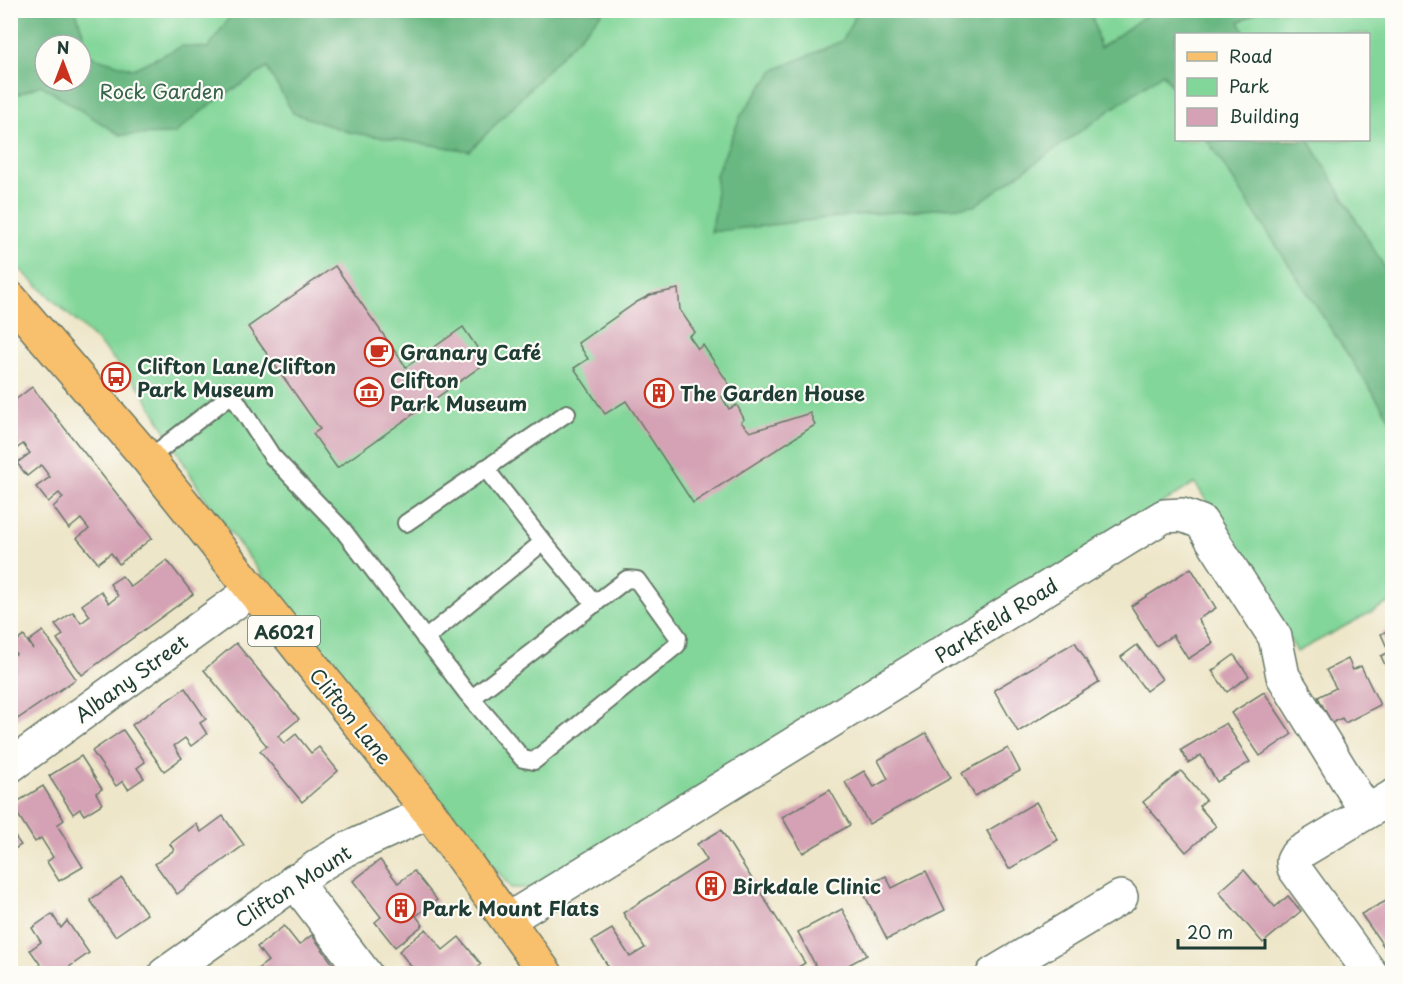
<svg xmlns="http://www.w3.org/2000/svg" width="1403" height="984" viewBox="0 0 1403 984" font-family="'Playpen Sans',sans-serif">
<rect width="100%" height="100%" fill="#fdfcf7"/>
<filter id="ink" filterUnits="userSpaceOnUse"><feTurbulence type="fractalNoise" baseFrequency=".0167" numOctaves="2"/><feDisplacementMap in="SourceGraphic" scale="12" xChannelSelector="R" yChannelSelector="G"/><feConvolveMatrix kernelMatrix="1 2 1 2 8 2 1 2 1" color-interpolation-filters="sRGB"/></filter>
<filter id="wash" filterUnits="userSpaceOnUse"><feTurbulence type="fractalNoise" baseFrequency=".008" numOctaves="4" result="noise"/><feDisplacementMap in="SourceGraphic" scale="24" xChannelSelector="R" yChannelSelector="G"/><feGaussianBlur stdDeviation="1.35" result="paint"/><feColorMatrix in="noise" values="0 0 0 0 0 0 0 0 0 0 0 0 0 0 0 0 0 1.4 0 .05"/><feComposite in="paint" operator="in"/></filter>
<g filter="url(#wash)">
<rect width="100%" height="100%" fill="#eee6c9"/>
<path fill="#82d699" stroke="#508a66" stroke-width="1.5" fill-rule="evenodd" d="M10 11H1392V601L1297 652 1257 580 1195 483 538 888H511L270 586 202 494 141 389 94 338 11 261ZM1176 34H1368V140H1176ZM45 45H81V81H45Z"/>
<g fill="#69b781" stroke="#447a5a" stroke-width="1.5" fill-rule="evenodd">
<path d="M11 10 76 11 90 56 133 69 182 46 208 48 234 11H604L470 151 348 132 293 113 267 68 212 103 174 134 120 135 41 85 11 97ZM45 45H81V81H45Z"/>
<path d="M858 11H1091L1100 48 1152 11H1259L1239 22 1246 34H1176V93L1163 73 974 206 856 215 711 232 716 207V175L741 115 774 70 842 41Z"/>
<path d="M1207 140H1309L1392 280V422Z"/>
</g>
<g id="blocks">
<g fill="#d4a2b4">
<path d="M335 266 406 367 463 327 487 362 337 468 313 434 320 429 248 327Z"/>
<path d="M678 289 680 310 695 332 689 336 698 349 703 345 733 390 722 397 729 409 737 405 744 419 741 422 750 432 810 413 815 425 693 503 626 401 605 414 574 368 588 359 578 343 637 302 650 295Z"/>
<path d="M32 387 152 538 119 564 111 553 98 563 77 538 89 529 81 519 69 529 53 507 63 498 59 493 48 502 36 487 50 477 41 465 27 476 17 463 30 453 23 444 12 452 11 450 10 404Z"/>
<path d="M167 560 193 594 82 675 57 639 63 635 55 625 73 612 81 623 90 616 82 605 101 591 109 603 118 596 110 584 122 576 131 587Z"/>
<path d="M1191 568 1216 608 1198 619 1213 643 1188 659 1173 635 1156 646 1131 606Z"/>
<path d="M1392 628V680L1381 656 1389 652 1381 634Z"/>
<path d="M43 631 76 679 10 724V672L14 670 10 657 16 654 10 645 24 636 33 649 29 641Z"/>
<path d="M1075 642 1099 682 1018 732 994 690Z"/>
<path d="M236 643 299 719 278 736 284 744 296 734 311 753 319 747 338 771 302 802 260 751 267 746 204 670Z"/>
<path d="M1137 645 1162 679 1146 691 1121 657Z"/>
<path d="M1234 655 1249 676 1227 692 1212 671Z"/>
<path d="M1348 659 1353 670 1361 666 1380 705 1345 723 1342 718 1332 723 1318 697 1336 688 1326 670Z"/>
<path d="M185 688 206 719 200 723 207 734 191 746 185 738 174 746 182 758 164 771 132 725Z"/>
<path d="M1264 692 1292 734 1260 756 1231 713Z"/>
<path d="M1226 723 1250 762 1217 782 1201 755 1188 763 1181 750Z"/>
<path d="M123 730 145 762 137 768 144 778 128 789 123 781 116 786 92 751Z"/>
<path d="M926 733 951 778 869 824 845 782 864 771 874 787 888 779 878 760Z"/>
<path d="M1008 748 1020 771 975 796 962 773Z"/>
<path d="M81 756 102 789 96 793 102 804 84 815 80 809 73 814 49 776Z"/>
<path d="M1181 771 1206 800 1199 806 1216 826 1186 852 1143 802Z"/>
<path d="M43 786 64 820 57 825 83 867 59 881 47 862 53 857 41 838 35 842 12 805Z"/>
<path d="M830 790 850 825 803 853 782 817Z"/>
<path d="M1036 802 1058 840 1009 869 987 831Z"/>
<path d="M223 816 244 845 177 894 155 864 174 850 170 844 196 824 201 832Z"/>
<path d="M10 830 21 845 10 852Z"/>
<path d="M721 830 805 963 788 974H613L592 941 612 929 630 957 645 948 623 913 707 860 697 844Z"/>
<path d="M380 860 398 883 414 871 437 900 416 916 423 925 395 947 375 922 381 917 353 881Z"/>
<path d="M1244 870 1275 907 1288 896 1301 911 1263 943 1219 892Z"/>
<path d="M926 871 945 910 887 939 861 888 886 876 892 888Z"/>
<path d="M122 878 147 914 115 936 90 900Z"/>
<path d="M1392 898V949L1387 951 1361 914Z"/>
<path d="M842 909 867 955 832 974H820L798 932Z"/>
<path d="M52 914 61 928 67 921 89 953 59 974H47L30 950 41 942 32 928Z"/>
<path d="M284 926 299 945 312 935 333 964 320 974H251L268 961 257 947Z"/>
<path d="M426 929 443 950 459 937 481 964 470 974H417L399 951Z"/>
</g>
</g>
</g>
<g filter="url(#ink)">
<use href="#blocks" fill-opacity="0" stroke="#677868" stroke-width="1.5"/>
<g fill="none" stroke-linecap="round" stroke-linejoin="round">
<g stroke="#677868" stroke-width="20">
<g id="lane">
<path d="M148 459 232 394 272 456 343 530 466 692 523 759 534 761 677 645 678 637 637 580 627 579 472 698"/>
<path d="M406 523 567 413"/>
<path d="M543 542 595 604"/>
<path d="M425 639 543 542 485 468"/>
</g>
</g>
<g stroke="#677868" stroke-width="36">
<g id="street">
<path d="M10 766 251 591"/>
<path d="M294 881 365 974"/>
<path d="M509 919 1164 516 1182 515 1201 522 1275 637 1283 676 1366 811"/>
<path d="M165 974 321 864 343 851 429 812"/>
<path d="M993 974 1121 897"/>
<path d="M1371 974 1294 868 1293 861 1297 854 1392 797"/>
</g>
</g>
<g stroke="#677868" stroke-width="36">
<path id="primary" d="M10 298 148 459 429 812 546 974"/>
</g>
<use href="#lane" stroke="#fff" stroke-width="16"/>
<use href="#street" stroke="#fff" stroke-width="33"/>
<use href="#primary" stroke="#f8bf6c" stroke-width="33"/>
</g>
</g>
<defs>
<g id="cafe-ring" transform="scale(1.5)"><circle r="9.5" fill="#fdfcf7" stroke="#c8321e" stroke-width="1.5"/><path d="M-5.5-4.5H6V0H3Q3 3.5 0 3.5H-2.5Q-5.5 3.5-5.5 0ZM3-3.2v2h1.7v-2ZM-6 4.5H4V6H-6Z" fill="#c8321e"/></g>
<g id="bus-ring" transform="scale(1.5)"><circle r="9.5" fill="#fdfcf7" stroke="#c8321e" stroke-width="1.5"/><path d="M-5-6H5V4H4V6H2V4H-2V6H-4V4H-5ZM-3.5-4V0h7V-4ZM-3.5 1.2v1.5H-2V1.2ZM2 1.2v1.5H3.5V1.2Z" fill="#c8321e"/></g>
<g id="museum-ring" transform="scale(1.5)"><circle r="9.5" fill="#fdfcf7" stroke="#c8321e" stroke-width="1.5"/><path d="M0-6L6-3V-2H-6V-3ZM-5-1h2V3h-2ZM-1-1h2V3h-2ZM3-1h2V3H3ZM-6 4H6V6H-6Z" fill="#c8321e"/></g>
<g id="building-ring" transform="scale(1.5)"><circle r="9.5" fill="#fdfcf7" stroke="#c8321e" stroke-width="1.5"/><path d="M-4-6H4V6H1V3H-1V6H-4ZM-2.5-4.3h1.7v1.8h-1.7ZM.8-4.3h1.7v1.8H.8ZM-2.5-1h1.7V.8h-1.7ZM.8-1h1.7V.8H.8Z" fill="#c8321e"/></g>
</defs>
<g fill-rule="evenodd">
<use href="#cafe-ring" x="379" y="352"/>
<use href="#bus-ring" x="116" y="377"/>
<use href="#museum-ring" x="369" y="392"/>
<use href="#building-ring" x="659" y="393"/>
<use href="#building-ring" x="711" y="886"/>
<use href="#building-ring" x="401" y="908"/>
</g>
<g text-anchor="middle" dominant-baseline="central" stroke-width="4.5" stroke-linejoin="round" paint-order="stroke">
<rect fill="#fdfcf7" stroke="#62766e" stroke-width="1.5" x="248" y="616" width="72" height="30" rx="4.5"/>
<g font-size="18" font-weight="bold" fill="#1f3d34">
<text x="284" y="631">A6021</text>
</g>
<g font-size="20" fill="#38634d" stroke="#fdfcf7">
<text x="162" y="91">Rock Garden</text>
</g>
<g font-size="20" font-weight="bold" fill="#1f3d34" stroke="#fdfcf7" text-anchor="start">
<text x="400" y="352">Granary Café</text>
<text x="137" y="366">Clifton Lane/Clifton<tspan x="137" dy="23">Park Museum</tspan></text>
<text x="390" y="380">Clifton<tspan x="390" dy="23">Park Museum</tspan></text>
<text x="680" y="393">The Garden House</text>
<text x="732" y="886">Birkdale Clinic</text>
<text x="422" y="908">Park Mount Flats</text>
</g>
<g font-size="20" fill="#1f3d34" stroke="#fdfcf7">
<text transform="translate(996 620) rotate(-32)">Parkfield Road</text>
<text transform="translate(131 678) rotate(-36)">Albany Street</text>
<text transform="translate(351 716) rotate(51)">Clifton Lane</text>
<text transform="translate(293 886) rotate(-33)">Clifton Mount</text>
</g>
</g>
<rect width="1403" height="984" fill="none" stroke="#fdfcf7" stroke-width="36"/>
<rect x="1175" y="33" width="195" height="108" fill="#fdfcf7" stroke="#a4b0a9" stroke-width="1.5"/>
<rect x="1187" y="52" width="30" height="9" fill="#f8bf6c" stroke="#a4b0a9" stroke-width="1.5"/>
<text x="1229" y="63" font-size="18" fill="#1f3d34">Road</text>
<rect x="1187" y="78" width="30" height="18" fill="#82d699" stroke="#a4b0a9" stroke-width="1.5"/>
<text x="1229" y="93" font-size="18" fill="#1f3d34">Park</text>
<rect x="1187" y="108" width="30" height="18" fill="#d4a2b4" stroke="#a4b0a9" stroke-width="1.5"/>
<text x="1229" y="123" font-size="18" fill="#1f3d34">Building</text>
<g transform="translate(63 63)"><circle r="28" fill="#fdfcf7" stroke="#a4b0a9" stroke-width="1.5"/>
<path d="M0-4.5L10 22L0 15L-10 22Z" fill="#c8321e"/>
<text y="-9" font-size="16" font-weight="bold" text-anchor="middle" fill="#1f3d34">N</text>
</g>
<path d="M1178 939v9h87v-9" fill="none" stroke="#1f3d34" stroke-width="3"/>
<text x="1187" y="939" font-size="18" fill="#1f3d34" stroke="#fdfcf7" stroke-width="4.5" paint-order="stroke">20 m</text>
</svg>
